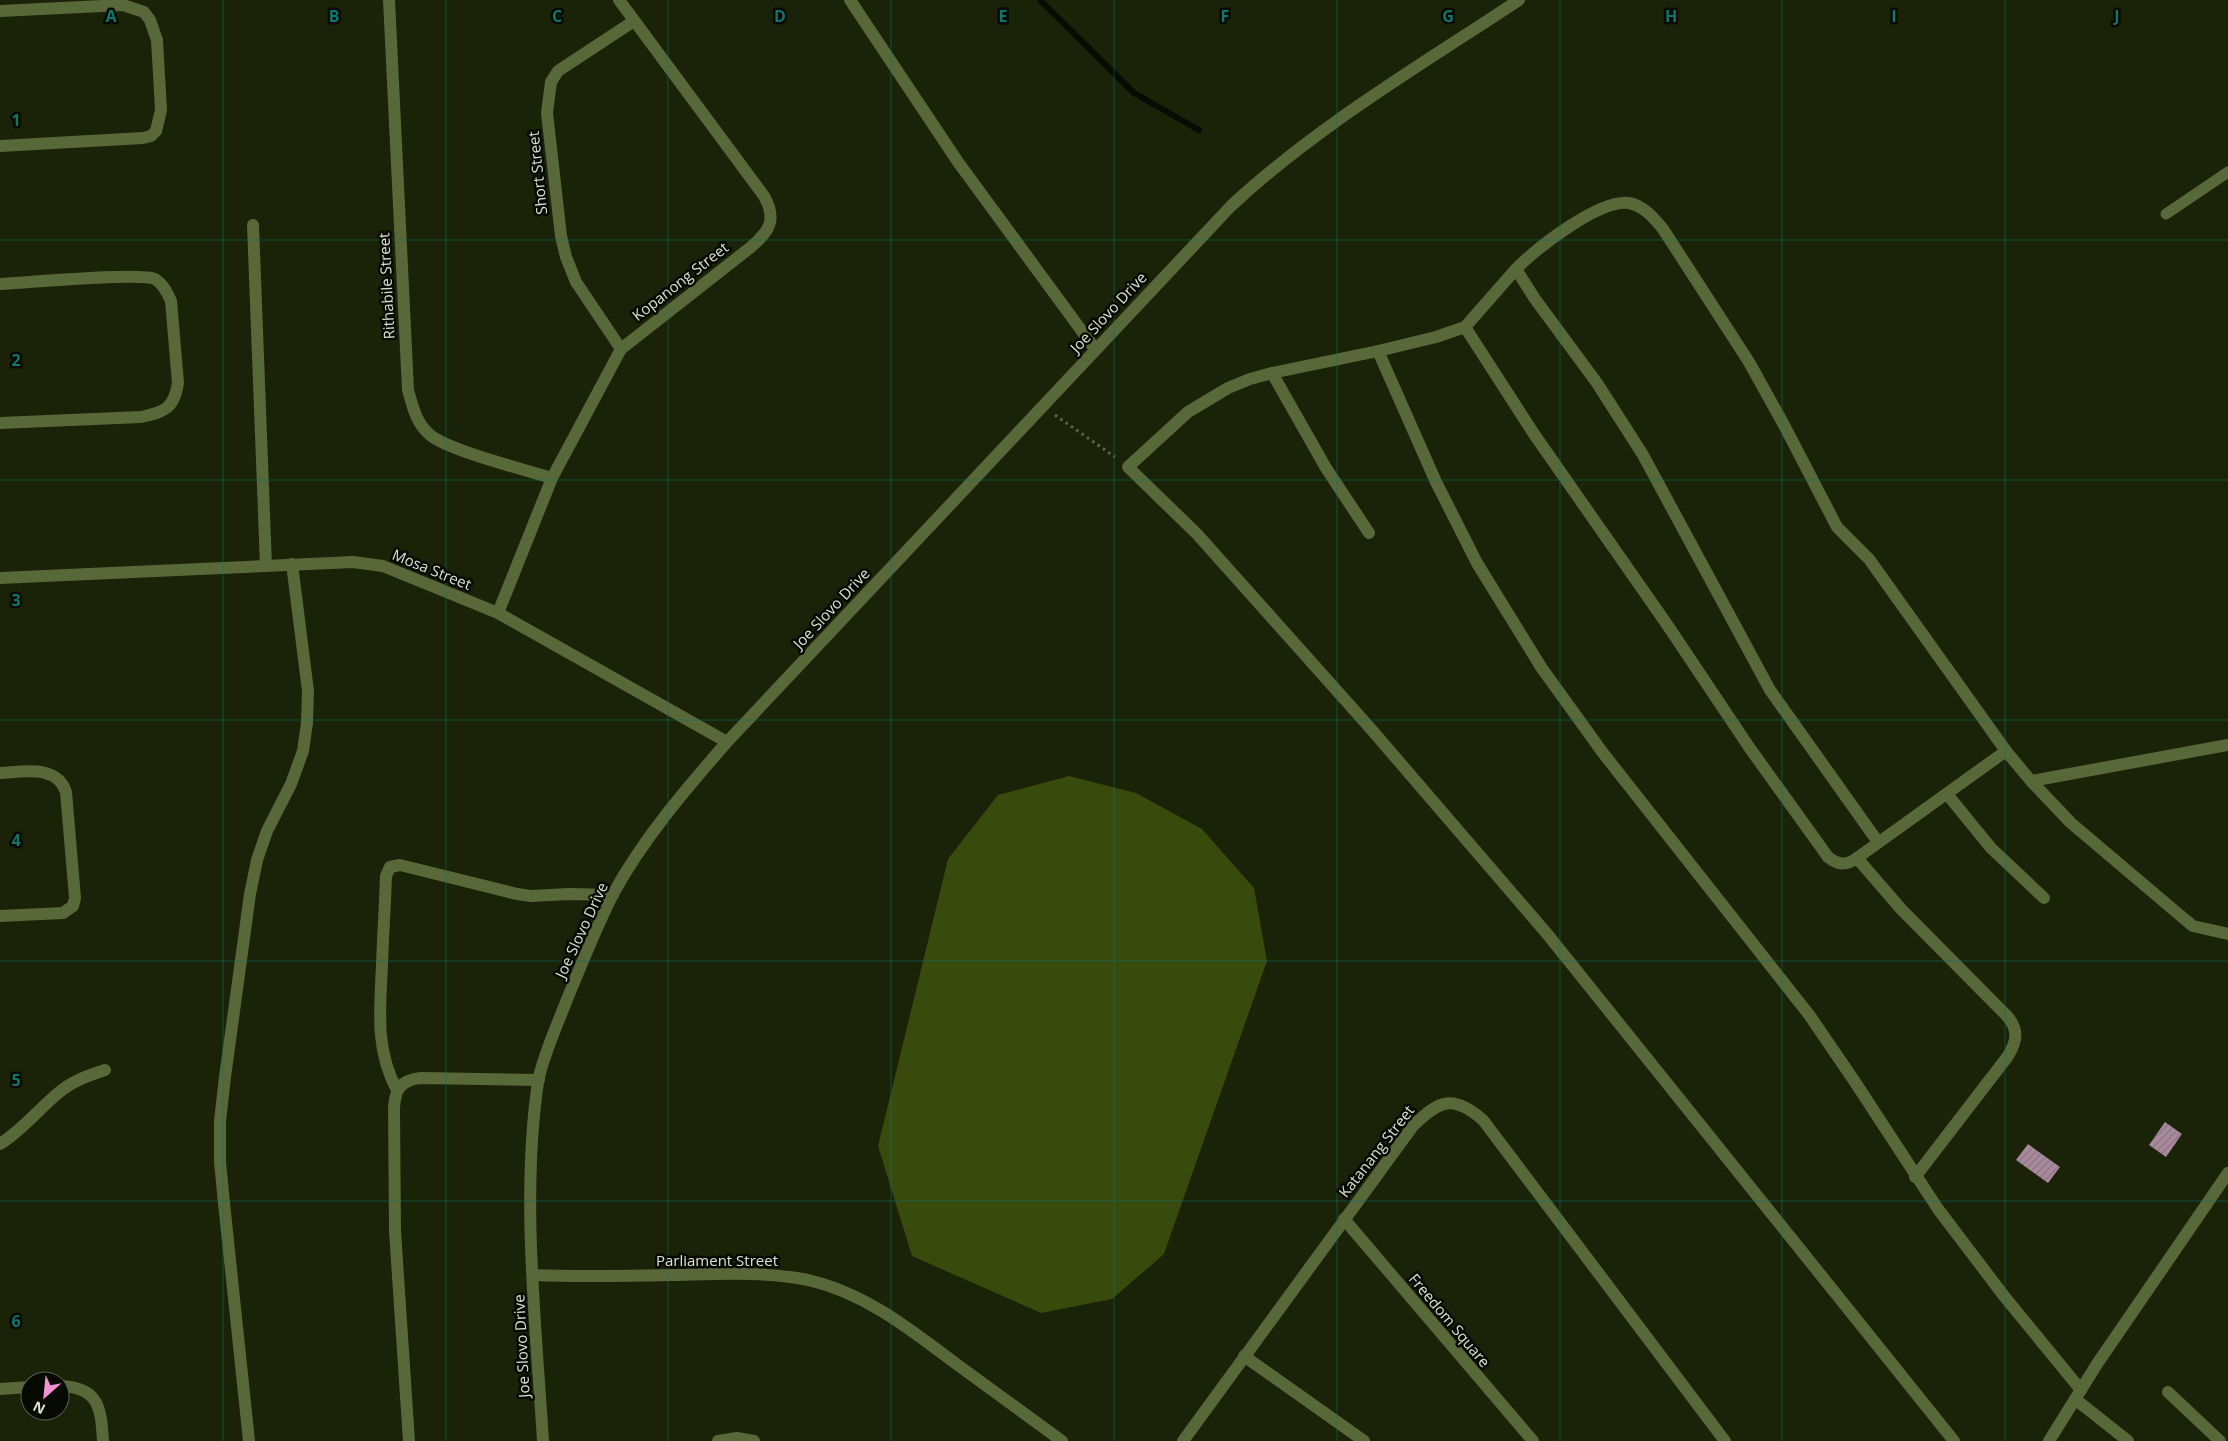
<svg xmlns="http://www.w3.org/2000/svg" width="2228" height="1441" viewBox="0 0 2228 1441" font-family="'Open Sans',sans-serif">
<defs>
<pattern id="building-hatch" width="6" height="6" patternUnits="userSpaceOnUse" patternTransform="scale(1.25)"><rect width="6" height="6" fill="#a98a9d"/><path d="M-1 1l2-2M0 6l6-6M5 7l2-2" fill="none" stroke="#8a7580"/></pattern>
</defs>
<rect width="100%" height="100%" fill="#1a2207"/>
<path fill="#394a0d" d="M1069 776 1136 793 1202 829 1254 888 1267 961 1164 1254 1112 1299 1041 1313 912 1256 878 1146 948 859 998 795Z"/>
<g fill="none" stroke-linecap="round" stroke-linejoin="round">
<path stroke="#060c00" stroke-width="6" d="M1040 0 1134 93 1199 130"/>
</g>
<g fill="url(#building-hatch)">
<path d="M2165 1122 2182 1134 2166 1157 2149 1145Z"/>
<path d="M2028 1144 2060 1167 2048 1183 2016 1160Z"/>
</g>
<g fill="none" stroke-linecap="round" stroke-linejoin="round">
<path stroke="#5d654d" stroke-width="3" stroke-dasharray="2.5 4" stroke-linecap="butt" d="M1055 415 1115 457"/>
<path stroke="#586839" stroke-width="11" d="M2166 214 2228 172"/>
<g stroke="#586839" stroke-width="12">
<path d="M389 0 408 390C413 408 416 422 429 434 446 450 526 470 552 478"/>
<path d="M850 0 958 162 1095 349"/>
<path d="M0 11 123 5 144 12 150 20 157 40 161 110 156 131 151 136 143 138 0 146"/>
<path d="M253 225 266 566"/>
<path d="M1516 269 1465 327 1436 337 1378 351 1272 373 1250 379 1228 388 1188 412 1128 467 1197 534 1371 729 1548 935 1954 1441"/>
<path d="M0 284C24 283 140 272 155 279 163 284 167 292 171 301L178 383C174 409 164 412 141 417L0 423"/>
<path d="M1465 327 1534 434 1666 623 1749 747 1828 857C1838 865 1846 866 1857 858"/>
<path d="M621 349 576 282 566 257 561 236 547 113 551 82 558 71 634 21"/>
<path d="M1378 351 1436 482 1477 563 1541 667 1603 753 1810 1016 1855 1082 1938 1209 2004 1296 2081 1390"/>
<path d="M1272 373 1326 468 1369 533"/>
<path d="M0 578 353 562 383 566 498 613 727 742"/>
<path d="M498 613 552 478 621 349 751 247C770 231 777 219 764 196L619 0"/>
<path d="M0 773C23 772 57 764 66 792L75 898 73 906 63 913 0 916"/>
<path d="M2031 781 2071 823 2182 917 2193 926 2228 934"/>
<path d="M1947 794 1991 848 2044 898"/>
<path d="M1878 842 1770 690 1643 455 1597 383 1535 299 1516 269C1537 248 1599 199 1629 203 1644 206 1654 218 1663 229L1749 362 1784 425 1837 527 1869 559 2006 751 2031 781 2228 745"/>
<path d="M397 1090C375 1050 380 1009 382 965 383 935 385 906 386 876L390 867 400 865 517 894 531 896 569 894 613 895"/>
<path d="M0 1144C24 1129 40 1107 62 1090 75 1080 90 1075 105 1070"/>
<path d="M1915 1177 2008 1056C2017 1041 2019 1030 2007 1016L1901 909 1857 858 2006 751"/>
<path d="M1344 1219 1533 1441"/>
<path d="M533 1275C580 1277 626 1276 673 1275 718 1274 764 1271 808 1280 865 1293 910 1329 955 1363 991 1389 1026 1415 1062 1441"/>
<path d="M1244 1356 1364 1441"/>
<path d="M60 1386C99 1387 101 1408 103 1441"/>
<path d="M0 1389 30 1387"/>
<path d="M2168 1392 2220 1441"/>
<path d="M2075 1399 2128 1441"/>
<path d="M249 1441 224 1203 220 1162V1121L225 1077 250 894 257 860 267 831 291 784 303 751 307 723 308 691 292 564"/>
<path d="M409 1441 395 1231 394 1108C395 1089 401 1080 421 1078L539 1080"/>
<path d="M543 1441C536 1326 521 1196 538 1082 542 1059 555 1030 564 1007 579 970 594 932 612 896 642 840 685 790 727 742L1231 206C1317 126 1421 65 1519 0"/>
<path d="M718 1441 737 1438 754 1441"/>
<path d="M1183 1441 1413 1126C1439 1100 1453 1094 1483 1120L1725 1441"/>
<path d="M2049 1441 2097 1364 2228 1173"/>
</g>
</g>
<path fill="none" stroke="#0f766e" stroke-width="1" stroke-opacity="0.55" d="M223 0V1441M446 0V1441M668 0V1441M891 0V1441M1114 0V1441M1337 0V1441M1560 0V1441M1782 0V1441M2005 0V1441M0 240H2228M0 480H2228M0 720H2228M0 961H2228M0 1201H2228"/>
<g text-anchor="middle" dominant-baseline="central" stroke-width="5" stroke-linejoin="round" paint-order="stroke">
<g font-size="15" fill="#dae1d0" stroke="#070a02">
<text transform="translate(537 173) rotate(-96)">Short Street</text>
<text transform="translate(680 281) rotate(-38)">Kopanong Street</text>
<text transform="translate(386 286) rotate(-93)">Rithabile Street</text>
<text transform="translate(1108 312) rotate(-47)">Joe Slovo Drive</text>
<text transform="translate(432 569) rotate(22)">Mosa Street</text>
<text transform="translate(831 608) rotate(-47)">Joe Slovo Drive</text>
<text transform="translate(581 930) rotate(-65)">Joe Slovo Drive</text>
<text transform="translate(1376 1151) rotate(-52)">Katanang Street</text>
<text x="717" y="1260">Parliament Street</text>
<text transform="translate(1450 1320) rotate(50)">Freedom Square</text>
<text transform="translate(521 1346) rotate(-93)">Joe Slovo Drive</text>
</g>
</g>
<g font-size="16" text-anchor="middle" font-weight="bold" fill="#0f766e" stroke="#070a02" stroke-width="5" stroke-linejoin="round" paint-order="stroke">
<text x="111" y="22">A</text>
<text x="334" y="22">B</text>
<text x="557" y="22">C</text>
<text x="780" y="22">D</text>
<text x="1003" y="22">E</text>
<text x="1225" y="22">F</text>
<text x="1448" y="22">G</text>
<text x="1671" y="22">H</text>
<text x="1894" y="22">I</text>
<text x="2117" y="22">J</text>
<text x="16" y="126">1</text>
<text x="16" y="366">2</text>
<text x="16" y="606">3</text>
<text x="16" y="846">4</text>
<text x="16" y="1086">5</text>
<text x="16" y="1327">6</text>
</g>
<g transform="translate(45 1396) rotate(207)"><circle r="24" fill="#070a02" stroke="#5b6054"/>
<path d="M0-4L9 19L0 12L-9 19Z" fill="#f491d3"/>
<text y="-8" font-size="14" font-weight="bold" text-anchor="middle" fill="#dae1d0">N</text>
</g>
</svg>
